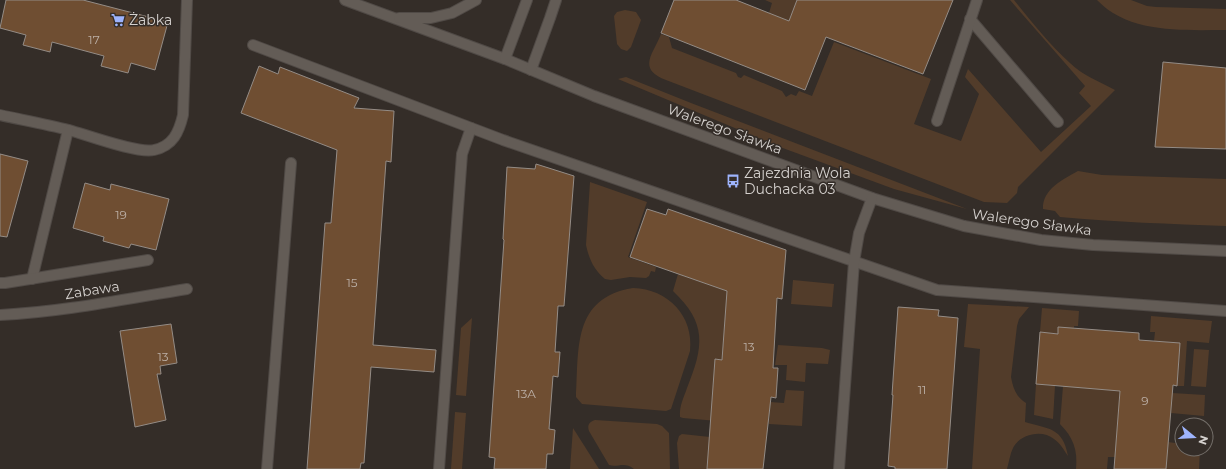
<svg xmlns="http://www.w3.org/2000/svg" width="1226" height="469" viewBox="0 0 1226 469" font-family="Montserrat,sans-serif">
<rect width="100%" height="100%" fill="#342d28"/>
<g fill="#523c2a">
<path d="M765 0H797L789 21 769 13 772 3Z"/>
<path d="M1010 0H1014C1031 21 1049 44 1070 63 1082 75 1100 82 1115 90L1018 187 1017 193 1007 203 984 202 666 80C636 69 654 53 661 34L669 37 672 48 736 73 738 77 741 78 744 75 782 91 786 97 791 94 796 96 799 91 812 96 834 42 931 79 914 124 961 141 979 94 965 77 968 69 1041 152 1091 106 1079 93 1085 86Z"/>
<path d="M1097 0H1131L1147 6 1156 7 1226 9V30C1184 30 1129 34 1097 0Z"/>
<path d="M625 10 636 12 641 20 631 47 627 51 621 49 617 44 614 16 617 12Z"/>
<path d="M626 77 691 103 967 209 894 189 780 147 618 79Z"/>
<path d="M1078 171 1102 175 1226 179V226C1171 224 1115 222 1060 217L1055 211 1043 209C1042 189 1064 179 1078 171Z"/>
<path d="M590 182 647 202 628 257 656 267 655 272 651 271 649 276 646 278 630 277 611 280 605 279C594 270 589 259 586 245Z"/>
<path d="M678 274 727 291 722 360H715L712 400 717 421 683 418 680 417C679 406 684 397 687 388 704 346 707 323 673 291Z"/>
<path d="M793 280 834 284 832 307 791 304Z"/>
<path d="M633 288C668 289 694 316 690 351L671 409 666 411 582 404 576 397C579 349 572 298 633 288Z"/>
<path d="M968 304 1029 307 1019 319 1017 326 1011 377C1013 388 1016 397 1026 403L1025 422C1048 429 1063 427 1068 456 1064 450 1060 443 1054 439 1042 429 1020 434 1013 448 1010 454 1009 462 1007 469H972L980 349 964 347Z"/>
<path d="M1042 308 1079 311 1078 326H1074V328L1058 327V334L1040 332Z"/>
<path d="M1151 316 1212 321 1209 343 1187 341 1184 386H1177L1180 343 1154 341 1155 332H1150Z"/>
<path d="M472 318 466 396 456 395 461 328Z"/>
<path d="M778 345 822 348 830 350 828 364 806 363 805 382 786 380 787 365H775Z"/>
<path d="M1194 349 1209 350 1206 387 1191 386Z"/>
<path d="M1036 384 1055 386 1053 419 1034 415Z"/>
<path d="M1063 386 1120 391 1115 457H1108L1107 469H1076C1078 450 1073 437 1060 424Z"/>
<path d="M786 390 804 391 802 426 769 424 770 402 784 403Z"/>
<path d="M1172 393 1205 395 1204 416 1171 413Z"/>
<path d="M455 412 466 413 462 469H451Z"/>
<path d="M595 420 657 424 662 426 669 433 670 469H634C624 461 618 468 609 465L589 431C587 425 589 422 595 420Z"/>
<path d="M573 428 599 469H570Z"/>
<path d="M682 434 710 437 707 469H679L677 443 679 436Z"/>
<path d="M1168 442 1182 444V449H1200L1199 469H1166Z"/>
</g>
<g fill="#6f4e32" stroke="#948c86">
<path d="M6 0H83L168 22 155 70 131 63 128 73 101 66 104 56 52 42 50 52 23 45 26 35 0 28Z"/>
<path d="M674 0H736L789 21 797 0H953L923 74 826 37 805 90 661 33Z"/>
<path d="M1163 62 1226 68V149L1155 147Z"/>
<path d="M259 66 278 74 280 67 359 98 354 108 394 111 391 162 386 161 373 345 436 350 434 372 371 367 364 463H361L360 469H307L325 223H331L337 150 241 113Z"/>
<path d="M0 154 28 161 7 237 0 236Z"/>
<path d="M536 164 574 176 564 306H558L555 352H560L558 377 553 376 549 429 555 430 553 454H547L546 469H494L495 458 489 457 504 240 503 239 507 167 535 169Z"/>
<path d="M85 183 110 190 111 184 169 199 156 250 131 244 129 248 103 241 104 237 73 228Z"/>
<path d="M647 209 666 215 668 209 786 250 782 299 777 298 773 368H778L776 398 771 397 763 469H707L715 359 722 360 727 291 630 257Z"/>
<path d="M898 307 939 310 938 316 958 318 947 469H895V467L888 466 893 395H892Z"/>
<path d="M171 324 177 363 160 366 161 374H157L166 420 135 427 120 331Z"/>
<path d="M1058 327 1139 333V340L1180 343 1177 386 1173 385 1166 469H1114L1120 391 1036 384 1040 332 1058 334Z"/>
</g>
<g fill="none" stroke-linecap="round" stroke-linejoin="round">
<g stroke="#504a46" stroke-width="12">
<g id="minor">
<path d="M345 0 505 59 594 96 872 198 964 226 1041 240 1093 245 1226 251"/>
<path d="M399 18H431L452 13 476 0"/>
<path d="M970 19 1058 122"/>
<path d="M253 45 503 140 937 290 1226 311"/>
<path d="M505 59 527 0"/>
<path d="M531 70 550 18 556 0"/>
<path d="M0 115C23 120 46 124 69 130 87 135 138 154 154 150 173 146 179 132 183 115L187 0"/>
<path d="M937 121 977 0"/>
<path d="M32 279 68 130"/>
<path d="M0 283H5L148 260"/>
<path d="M0 315C63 312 125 299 187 289"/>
<path d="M267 469 291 163"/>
<path d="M439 469 462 154 471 128"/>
<path d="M839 469 854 262 859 233 872 198"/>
</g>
</g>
<use href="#minor" stroke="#635c56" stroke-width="10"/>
</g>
<defs>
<g id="supermarket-bare" transform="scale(1.08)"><path d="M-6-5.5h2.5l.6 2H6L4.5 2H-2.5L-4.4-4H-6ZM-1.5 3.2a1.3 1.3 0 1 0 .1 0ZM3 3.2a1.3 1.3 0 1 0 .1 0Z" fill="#9eb4fd" stroke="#342d28" stroke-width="2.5" paint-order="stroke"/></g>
<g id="bus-bare" transform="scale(1.08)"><path d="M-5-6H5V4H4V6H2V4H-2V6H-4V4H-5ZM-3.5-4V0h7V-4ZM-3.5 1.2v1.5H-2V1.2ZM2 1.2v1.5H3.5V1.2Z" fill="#9eb4fd" stroke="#342d28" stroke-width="2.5" paint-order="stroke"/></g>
</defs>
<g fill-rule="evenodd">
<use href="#supermarket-bare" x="118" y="20"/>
<use href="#bus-bare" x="733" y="181"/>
</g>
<g text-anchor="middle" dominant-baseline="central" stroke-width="3" stroke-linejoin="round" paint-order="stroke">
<g font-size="12" fill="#bcb0a7">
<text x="94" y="39">17</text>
<text x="121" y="214">19</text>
<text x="352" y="282">15</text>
<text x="749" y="346">13</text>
<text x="163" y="356">13</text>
<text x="922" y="389">11</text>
<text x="526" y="393">13A</text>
<text x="1145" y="400">9</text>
</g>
<g font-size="14" fill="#d5d1ce" stroke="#342d28" text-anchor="start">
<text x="129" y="20">Żabka</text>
<text x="744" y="173">Zajezdnia Wola<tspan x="744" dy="16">Duchacka 03</tspan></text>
</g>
<g font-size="14" fill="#d5d1ce" stroke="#342d28">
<text transform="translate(725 129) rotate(20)">Walerego Sławka</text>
<text transform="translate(1032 222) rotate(8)">Walerego Sławka</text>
<text transform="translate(92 290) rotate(-9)">Zabawa</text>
</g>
</g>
<g transform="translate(1194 437) rotate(108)"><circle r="19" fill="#342d28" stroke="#746f6a"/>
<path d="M0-3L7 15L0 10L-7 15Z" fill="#9eb4fd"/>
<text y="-6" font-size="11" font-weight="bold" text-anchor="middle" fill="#d5d1ce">N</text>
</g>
</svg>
